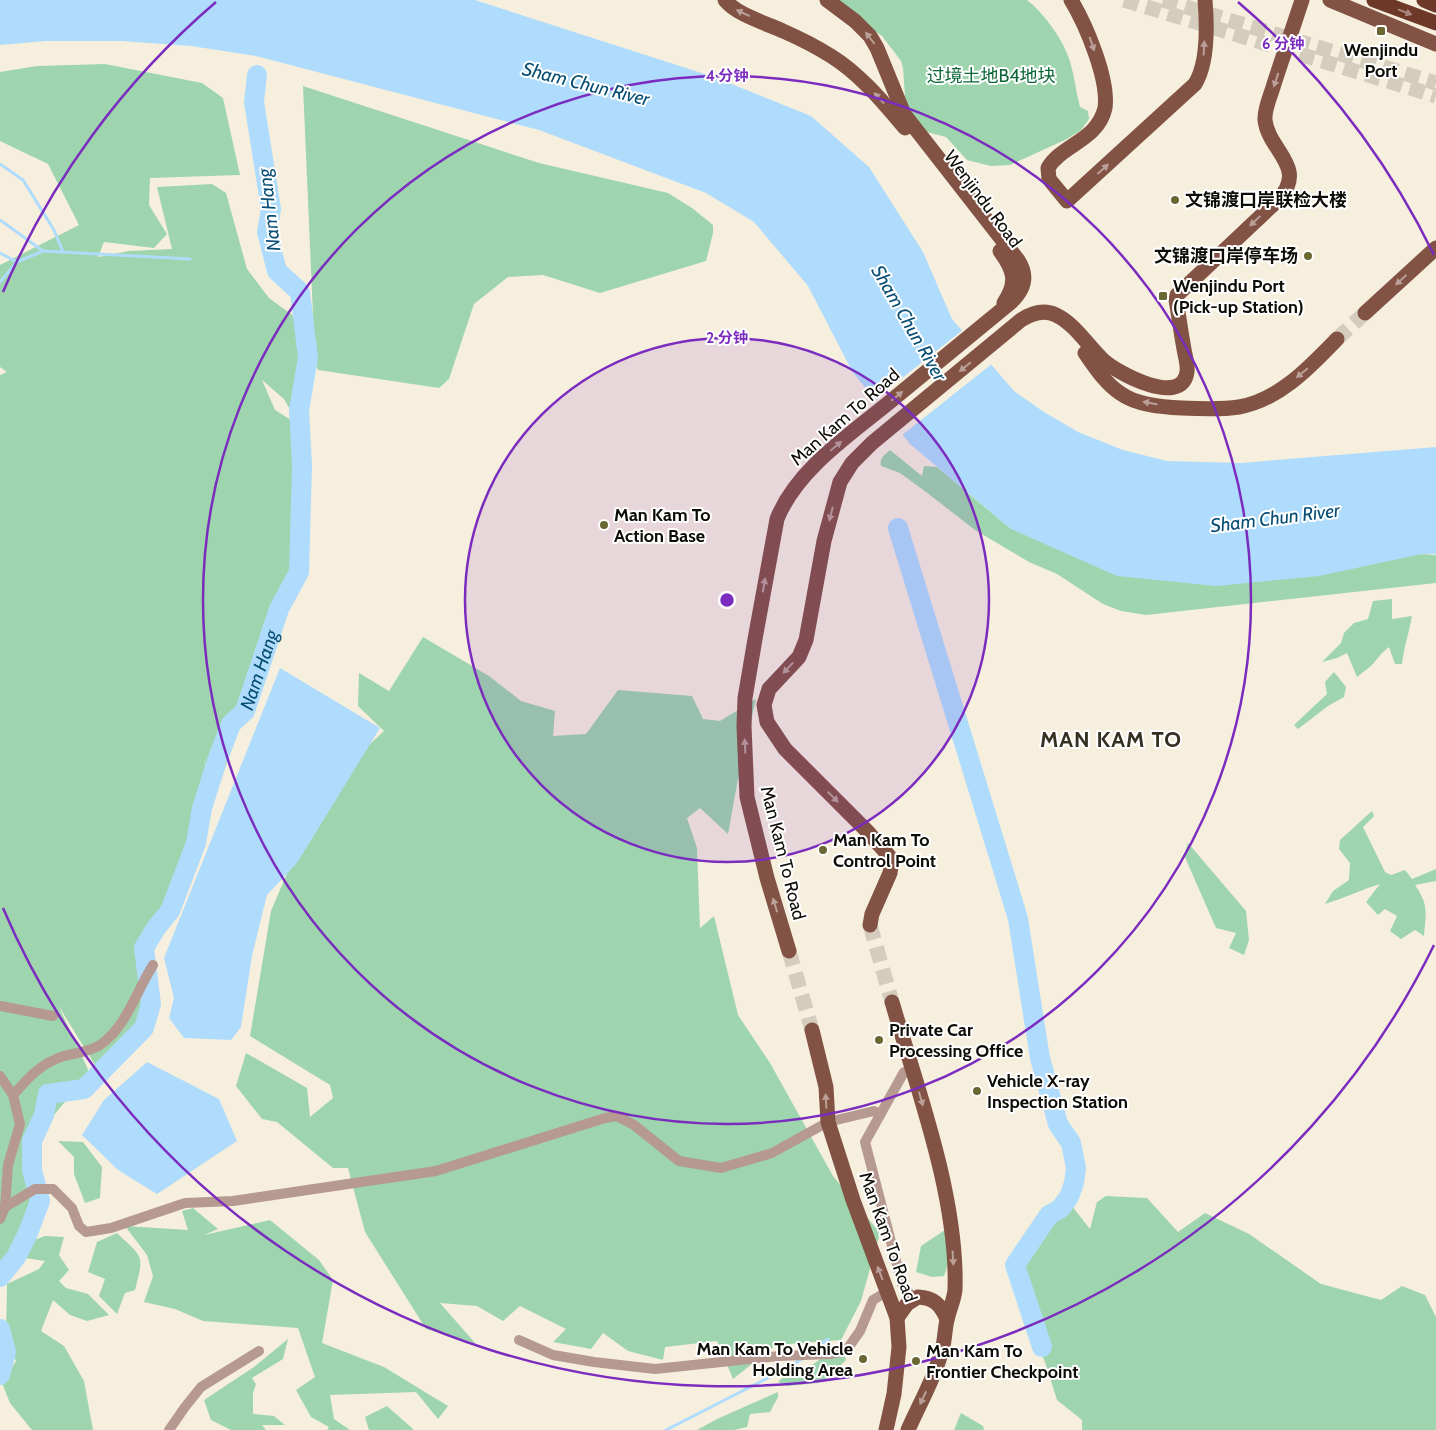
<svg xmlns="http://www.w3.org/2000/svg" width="1436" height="1430" viewBox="0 0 1436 1430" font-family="Cabin,'Noto Sans SC',sans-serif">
<rect width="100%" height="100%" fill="#f7efde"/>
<g fill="#9ed5ae">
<path d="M837 0H1027C1044 13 1066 43 1071 65 1075 79 1076 93 1080 107L1088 111 1089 119 1081 130 1067 139 1010 165 991 166 967 160 946 137 923 131 906 110 903 68 901 61 882 36 848 11Z"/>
<path d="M105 64 202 83 223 98 240 175 150 178 149 205 167 234 154 248 104 242 98 257 129 251 172 249 157 187 212 184 226 193 247 269 269 298 295 317 305 413 294 416 284 399 262 380 275 410 299 425V572L284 601 245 711 231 725 211 780 204 759 209 785 189 861 144 948 151 1004 147 1018 100 1073 58 1005 93 1080 75 1090 32 1141 30 1220 0 1270V375L7 372 0 367V265L79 225 48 164 0 141V72L37 66Z"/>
<path d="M303 86 539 163 668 193 692 208 713 225V233L706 261 600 293 543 275 508 277 474 304 449 379 439 388 318 370 315 361Z"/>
<path d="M890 450 922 476 924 466 937 467 1011 529 1436 555V583L1146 615 1121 611 1103 604 1057 574 1029 562 975 530 926 492 900 473 881 466C879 458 885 455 890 450Z"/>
<path d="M1392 599V619L1412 616C1409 633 1404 647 1402 664H1395L1389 647 1382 653 1371 666 1357 677 1347 653 1337 658 1322 662 1341 643 1344 633 1354 623 1368 619 1373 601Z"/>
<path d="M423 637 489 676 521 701 555 711 553 736 586 734 618 690 692 696 703 719 720 721 756 699 738 779 728 834 700 808 687 818 697 848 700 928 714 916 738 1015 770 1063 833 1176 880 1233 861 1301 841 1340 776 1345 733 1379 717 1341 665 1347 663 1360 628 1351 603 1333 591 1349 553 1342 566 1329 520 1306 503 1321 477 1306 440 1303 476 1344 426 1329 365 1232 348 1168H333L277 1122 262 1119 236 1086 246 1053 307 1088 310 1117 333 1098 330 1085 250 1036 271 911 297 850 354 759 384 731 358 706 359 673 389 691Z"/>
<path d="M1334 672 1346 687 1344 697 1328 706 1298 729 1294 725 1327 694 1325 682Z"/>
<path d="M1372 811 1374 816 1363 827 1385 872 1391 875 1405 870 1412 879 1436 869V881L1415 885C1429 905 1426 913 1424 936L1415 930 1401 939 1390 931 1397 916 1385 909 1378 915 1366 902 1380 884C1361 890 1344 898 1325 904L1333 891 1349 880 1350 863 1339 849 1340 840Z"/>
<path d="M1188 843 1246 911 1249 940 1244 955 1229 948 1236 933 1216 928 1184 855Z"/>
<path d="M58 1141 83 1142 102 1167 100 1198 85 1203 74 1174V1157Z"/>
<path d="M1106 1196 1147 1198 1178 1232 1205 1213 1249 1234 1321 1284 1381 1300 1402 1286 1425 1295 1436 1317V1430H1082V1420L1057 1400 1045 1362 1023 1317 1022 1294 1012 1282 1009 1268 1043 1218 1068 1201 1090 1229 1097 1202Z"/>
<path d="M193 1208 218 1229 204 1235 270 1220 319 1260 333 1280 322 1343 384 1367 448 1406 438 1419 416 1392 330 1395 334 1419 350 1430H327L329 1427 311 1417 296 1390 315 1377 298 1328 203 1321 175 1309 144 1302 153 1276 147 1255 125 1226 188 1230 182 1211Z"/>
<path d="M945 1230C949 1246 950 1261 944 1276L932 1277 916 1272 921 1246Z"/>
<path d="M117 1233C144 1259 144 1254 135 1290L125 1293 117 1314 99 1296 105 1279 88 1272 97 1242Z"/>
<path d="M45 1236 64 1237 59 1255 69 1270 59 1281 66 1288 88 1294 109 1315 87 1321 70 1315 53 1300 41 1331 64 1346 84 1381 93 1430H32L10 1403 2 1383 16 1361 6 1340 7 1284 39 1269 45 1261 25 1258 29 1242Z"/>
<path d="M288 1339 283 1359 252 1378 256 1384 253 1393V1414L274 1416 285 1425H262L266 1430H231L211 1420 204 1400 254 1367Z"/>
<path d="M841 1345 846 1360 828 1378 818 1383 787 1386 778 1382 788 1373 809 1367Z"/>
<path d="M778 1392V1397L770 1412 750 1414 747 1427 734 1430H697L717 1419Z"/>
<path d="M387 1406 413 1429V1430H369L365 1417Z"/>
<path d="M961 1413 983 1426 984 1430H954Z"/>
</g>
<g fill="#afdcfc">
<path d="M0 0H475L714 77 811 116 869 167 923 252 952 319 1014 391 1044 412 1078 432 1123 450 1167 461 1241 463 1436 447V554H1422L1319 576 1216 586 1117 576 1011 529 910 444 852 371 808 286 754 222 706 193 539 130 256 56 191 46 121 41H46L0 45Z"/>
<path d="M280 668 380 728 297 863 267 895 252 956 241 1027 231 1040 184 1038 169 1018 174 998 164 958Z"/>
<path d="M147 1062 219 1099 237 1141 157 1194 118 1170 82 1135 104 1100Z"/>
</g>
<path fill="#f7efde" d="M964 329 993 363 901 436 873 401Z"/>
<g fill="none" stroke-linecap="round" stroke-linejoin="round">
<g stroke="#afdcfc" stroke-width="3">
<path d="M0 164 23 180 54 230 63 252"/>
<path d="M0 220 43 251"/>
<path d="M0 253 17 262"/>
<path d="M0 282 17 262 43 251 190 259"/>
<path d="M812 1351 828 1339"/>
<path d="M666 1430 791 1366 803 1358"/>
</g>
<g stroke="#afdcfc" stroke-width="20">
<path d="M898 528 1009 889 1018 919 1040 1058 1058 1124 1071 1143 1076 1168 1074 1183 1069 1197 1060 1209 1049 1215 1015 1265 1042 1347"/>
<path id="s1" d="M0 1277 16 1257 28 1233 40 1201 32 1170V1141L44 1115 48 1094 84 1089 144 1028 151 1004 144 948 156 928 170 911 196 843 202 808 217 761 231 724 245 711 279 609 299 572 302 465 299 410 308 358 300 292 277 271 267 232 271 209 254 102 257 75"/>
<path d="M0 1329 6 1352 0 1375"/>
</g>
<g stroke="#d4cdbe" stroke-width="15" stroke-dasharray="15 8" stroke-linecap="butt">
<path d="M1337 339 1365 313"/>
<path d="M870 925 892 1002"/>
<path d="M789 951 812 1030"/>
</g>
<g stroke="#d4cdbe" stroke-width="15" stroke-dasharray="15 8" stroke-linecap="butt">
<path d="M1124 0 1436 96"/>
<path d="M1163 0 1436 83"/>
</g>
<g stroke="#b69991" stroke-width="10">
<path d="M0 1006 53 1016"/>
<path d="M904 1072 865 1142 902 1284 914 1299"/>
<path d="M0 1076 13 1095 20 1124 8 1165 5 1207 0 1219"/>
<path d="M13 1095C28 1078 41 1063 64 1056 75 1053 89 1052 100 1045 127 1026 136 992 153 965"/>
<path d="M5 1207 35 1189H53L72 1208 79 1226 86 1232 111 1228 185 1203 233 1201 436 1171 605 1118 617 1116 634 1125 679 1161 721 1168 772 1153 828 1122 874 1111 880 1115"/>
<path d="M519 1340 553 1355 594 1362 655 1369 779 1356 830 1354 841 1352 848 1348 860 1331 873 1300 883 1294 889 1297"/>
<path d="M169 1430 185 1407 201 1387 259 1351"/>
</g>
<g stroke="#825244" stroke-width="15">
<path d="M725 0C737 15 766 23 783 31 799 38 815 46 831 56 860 74 883 102 905 128"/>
<path d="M1071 0C1086 25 1109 79 1105 108 1103 117 1098 125 1092 131 1079 144 1057 152 1048 168L1049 179 1067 201 1195 84C1208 63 1207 24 1205 0"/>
<path d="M1330 0 1436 44"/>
<path d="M1000 251C1014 270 1018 282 1004 303"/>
<path d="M1365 313 1436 248"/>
<path d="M1085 353C1095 367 1105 383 1120 393 1136 405 1162 407 1182 408 1201 409 1220 410 1239 407 1279 400 1310 367 1337 339"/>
<path d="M870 925 872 914 890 873 891 866 889 856 867 831 785 749 767 722 764 705 769 689 799 657 806 640 824 541 840 482 852 463 872 443 1021 320C1032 313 1044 309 1056 315 1075 324 1088 346 1103 360 1117 373 1182 408 1187 372 1188 364 1185 356 1184 349 1181 333 1179 317 1176 300L1177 295 1279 199C1308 167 1268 150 1265 120 1264 109 1271 95 1274 84 1283 56 1293 28 1302 0"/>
<path d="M789 951 767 878 747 797 744 726 745 698 755 639 777 519C797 469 851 434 892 400 931 368 970 336 1010 303 1024 290 1029 277 1018 260L904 114 877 48 870 36 855 21 827 0"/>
<path d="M892 1002C918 1091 958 1198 955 1290 954 1300 949 1310 947 1320 945 1328 945 1337 943 1346 936 1375 920 1403 908 1430"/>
<path d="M812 1030 826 1087 828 1122 853 1200 897 1318 899 1347 894 1394 886 1430"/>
<path d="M897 1318 907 1304 918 1297C934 1298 940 1304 947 1319"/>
</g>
<g stroke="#6e3828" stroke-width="15">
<path d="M1374 0 1436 23"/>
<path d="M1424 0 1436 5"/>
</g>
</g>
<defs><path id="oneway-solid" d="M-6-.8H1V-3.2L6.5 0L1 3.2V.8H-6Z" transform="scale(1.25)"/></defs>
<use fill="#a8887e" href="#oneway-solid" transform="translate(1405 12) rotate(21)"/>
<g fill="#baa098">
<use href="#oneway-solid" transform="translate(743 13) rotate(-155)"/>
<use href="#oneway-solid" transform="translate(870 38) rotate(-127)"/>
<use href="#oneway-solid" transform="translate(1092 44) rotate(71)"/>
<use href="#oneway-solid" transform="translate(1204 48) rotate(-87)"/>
<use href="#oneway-solid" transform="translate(1276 80) rotate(108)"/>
<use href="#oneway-solid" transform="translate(879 98) rotate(-132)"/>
<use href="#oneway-solid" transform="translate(1103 169) rotate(-42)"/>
<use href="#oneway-solid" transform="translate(1255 221) rotate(137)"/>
<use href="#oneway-solid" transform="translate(1401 280) rotate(137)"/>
<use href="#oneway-solid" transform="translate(965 367) rotate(141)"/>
<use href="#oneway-solid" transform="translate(1302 373) rotate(141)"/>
<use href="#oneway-solid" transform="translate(897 396) rotate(-39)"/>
<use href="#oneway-solid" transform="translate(1150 403) rotate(-169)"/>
<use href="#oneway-solid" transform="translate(836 446) rotate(-40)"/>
<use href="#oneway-solid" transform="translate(831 514) rotate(104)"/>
<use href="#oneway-solid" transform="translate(764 585) rotate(-80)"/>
<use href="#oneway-solid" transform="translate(788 668) rotate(133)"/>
<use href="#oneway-solid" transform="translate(745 746) rotate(-93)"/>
<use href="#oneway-solid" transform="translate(833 797) rotate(45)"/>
<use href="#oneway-solid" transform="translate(775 905) rotate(-107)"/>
<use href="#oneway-solid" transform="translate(921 1099) rotate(74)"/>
<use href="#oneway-solid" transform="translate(826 1101) rotate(-93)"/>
<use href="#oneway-solid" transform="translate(953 1258) rotate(87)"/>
<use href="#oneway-solid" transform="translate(880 1273) rotate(-111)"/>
<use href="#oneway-solid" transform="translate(923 1398) rotate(115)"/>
</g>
<circle cx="727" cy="600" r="262" fill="#7b2cbf" fill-opacity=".12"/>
<g fill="none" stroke="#7b2cbf" stroke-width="2.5">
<circle cx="727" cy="600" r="262"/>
<circle cx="727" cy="600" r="524"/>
<path d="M1434 945A787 787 0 0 1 3 908M3 292A787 787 0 0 1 216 2M1238 2A787 787 0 0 1 1434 255"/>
</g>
<g fill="#6a6733" stroke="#fff" stroke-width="2">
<rect x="1376" y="26" width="10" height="10" rx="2.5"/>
<circle cx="1175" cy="200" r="5"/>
<circle cx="1308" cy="256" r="5"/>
<rect x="1158" y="291" width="10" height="10" rx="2.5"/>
<circle cx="604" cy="525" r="5"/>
<circle cx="823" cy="850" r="5"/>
<circle cx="879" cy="1040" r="5"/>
<circle cx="977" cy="1091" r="5"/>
<circle cx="863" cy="1359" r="5"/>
<circle cx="916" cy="1361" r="5"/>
</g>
<g text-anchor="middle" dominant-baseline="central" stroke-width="4" stroke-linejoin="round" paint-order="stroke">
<g font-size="18" font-weight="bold" fill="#0e0c07" stroke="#fff" text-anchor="start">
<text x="1381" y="50" text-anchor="middle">Wenjindu<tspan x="1381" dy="21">Port</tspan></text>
<text x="1185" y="200">文锦渡口岸联检大楼</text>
<text x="1298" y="256" text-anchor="end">文锦渡口岸停车场</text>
<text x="1173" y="286">Wenjindu Port<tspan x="1173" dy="21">(Pick-up Station)</tspan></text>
<text x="614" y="515">Man Kam To<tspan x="614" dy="21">Action Base</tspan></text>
<text x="833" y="840">Man Kam To<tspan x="833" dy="21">Control Point</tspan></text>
<text x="889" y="1030">Private Car<tspan x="889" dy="21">Processing Office</tspan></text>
<text x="987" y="1081">Vehicle X-ray<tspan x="987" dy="21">Inspection Station</tspan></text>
<text x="853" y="1349" text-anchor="end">Man Kam To Vehicle<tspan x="853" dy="21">Holding Area</tspan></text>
<text x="926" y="1351">Man Kam To<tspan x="926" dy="21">Frontier Checkpoint</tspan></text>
</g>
<g font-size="18" fill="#0a6636" stroke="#fff">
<text x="991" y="76">过境土地B4地块</text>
</g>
<g font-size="18" fill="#0e0c07" stroke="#fff">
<text transform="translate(983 199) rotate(53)">Wenjindu Road</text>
<text transform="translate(845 417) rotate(-41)">Man Kam To Road</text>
<text transform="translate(783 853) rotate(76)">Man Kam To Road</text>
<text transform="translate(888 1237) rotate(70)">Man Kam To Road</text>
</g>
<g font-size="19" font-style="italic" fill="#074e74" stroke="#fff">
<text transform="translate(586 84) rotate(14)">Sham Chun River</text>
<text transform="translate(269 210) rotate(-97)">Nam Hang</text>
<text transform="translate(909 323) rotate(60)">Sham Chun River</text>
<text transform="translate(1275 518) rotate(-7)">Sham Chun River</text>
<text stroke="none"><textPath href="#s1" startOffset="706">Nam Hang</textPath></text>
</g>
<g font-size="22" font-weight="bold" letter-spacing="1" fill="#363023" stroke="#fff">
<text x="1111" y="739">MAN KAM TO</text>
</g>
</g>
<circle cx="727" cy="600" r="8" fill="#7b2cbf" stroke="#fff" stroke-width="2.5"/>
<g font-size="15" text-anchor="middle" font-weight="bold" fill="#7b2cbf" stroke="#fff" stroke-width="4" stroke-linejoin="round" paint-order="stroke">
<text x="1283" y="49">6 分钟</text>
<text x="727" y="81">4 分钟</text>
<text x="727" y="343">2 分钟</text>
</g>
</svg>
